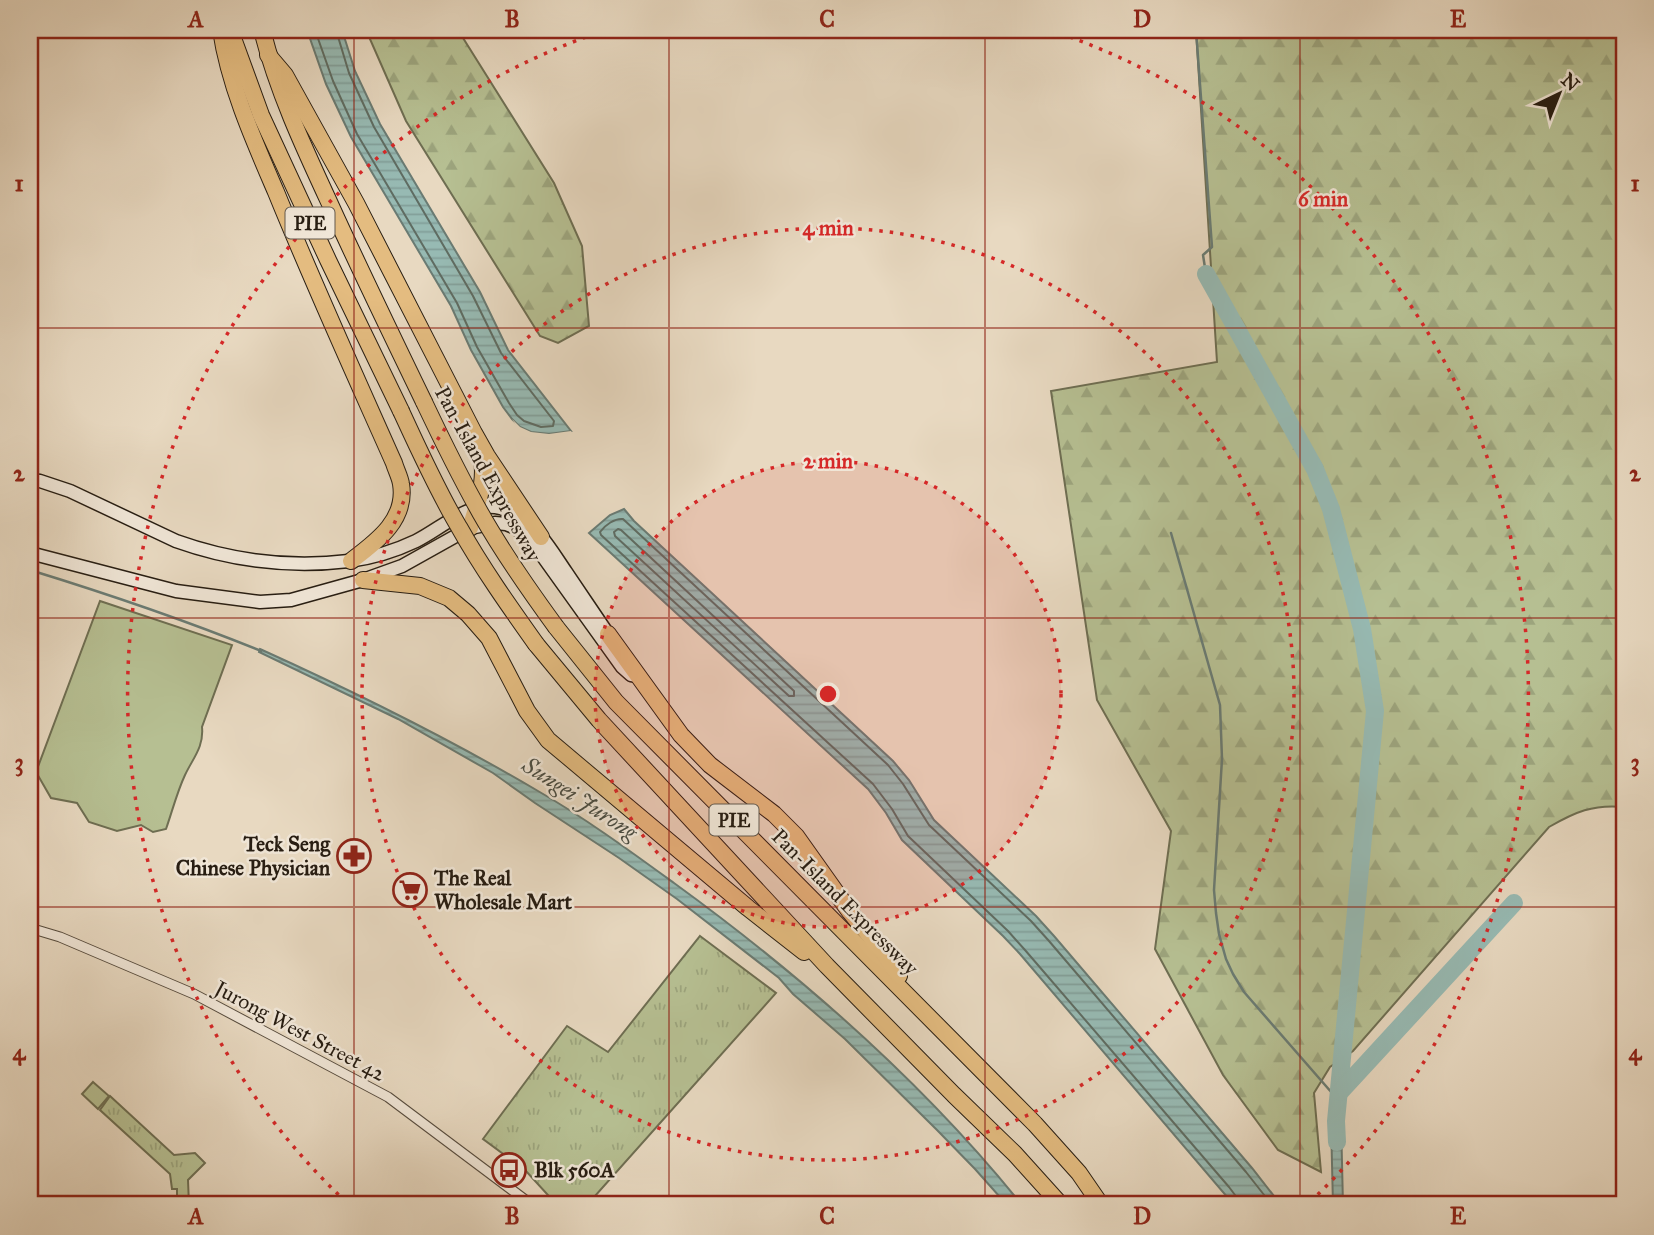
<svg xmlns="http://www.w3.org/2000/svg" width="1654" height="1235" viewBox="0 0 1654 1235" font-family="'IM FELL Great Primer',serif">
<defs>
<pattern id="grass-tufts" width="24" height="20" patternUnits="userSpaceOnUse" patternTransform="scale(1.75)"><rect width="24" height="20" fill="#b6bf92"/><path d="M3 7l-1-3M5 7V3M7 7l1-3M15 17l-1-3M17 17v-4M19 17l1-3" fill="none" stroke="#9ca47d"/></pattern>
<pattern id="forest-firs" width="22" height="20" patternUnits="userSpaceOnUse" patternTransform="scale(1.75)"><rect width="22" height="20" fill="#b6bf92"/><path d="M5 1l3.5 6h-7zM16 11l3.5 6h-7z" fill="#9ca47d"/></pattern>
<pattern id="water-rules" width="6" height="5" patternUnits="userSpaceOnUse" patternTransform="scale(1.75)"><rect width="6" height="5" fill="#97bab3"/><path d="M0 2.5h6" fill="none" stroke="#829f99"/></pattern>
</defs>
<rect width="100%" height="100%" fill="#e8d9c1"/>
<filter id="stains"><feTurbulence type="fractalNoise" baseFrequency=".00286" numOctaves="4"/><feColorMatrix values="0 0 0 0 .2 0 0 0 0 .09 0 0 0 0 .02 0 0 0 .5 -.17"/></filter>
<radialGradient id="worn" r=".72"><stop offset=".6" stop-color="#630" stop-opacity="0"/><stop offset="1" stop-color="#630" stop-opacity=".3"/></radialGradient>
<g fill="url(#grass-tufts)" stroke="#6e6e52" stroke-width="2">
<path d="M700 936 776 993 587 1205H557L526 1171 483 1139 567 1026 608 1052Z"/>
<path d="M110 1096 174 1155 195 1153 205 1163 188 1180 189 1205H173L172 1197 177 1196V1189H172L170 1174 100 1110Z"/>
</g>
<g fill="url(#forest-firs)" stroke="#6e6e52" stroke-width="2">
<path d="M366 30H458L554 183 582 246 589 326 558 343 540 336 406 121Z"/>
<path d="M1196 30H1624V807C1593 804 1575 812 1549 827L1353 1051 1330 1067 1314 1093 1321 1172 1278 1150 1223 1075 1155 949 1171 831 1097 700 1051 391 1217 362Z"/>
</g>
<g fill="#b6bf92" stroke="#6e6e52" stroke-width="2">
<path d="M100 601 232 645 202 727C204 747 193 758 185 775 177 792 172 812 166 829L153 832 141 825 117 831 89 822 77 803 51 798 36 772Z"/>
<path d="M93 1082 109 1096 98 1109 82 1094Z"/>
</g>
<g fill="url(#water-rules)" stroke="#6a7b73" stroke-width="2">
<path d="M307 30H342L355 71 380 124 480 292 508 350 571 431 549 434 531 432 520 427 512 419 503 407 471 350 451 306 351 137 326 84Z"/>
<path d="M624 509 634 521 893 761 909 780 934 820 1036 916 1054 936 1252 1168 1281 1205H1234L1020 954 1003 936 902 840 886 813 868 789 589 533 610 515Z"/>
<path d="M260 649C355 692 448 738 538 791 585 818 630 851 674 883 802 976 923 1082 1022 1205H1007L975 1169 937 1130 845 1039 793 994 779 978 677 899 619 858 535 803 493 773 398 719 259 652Z"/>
<path d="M1341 1120 1343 1205H1333L1331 1122Z"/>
</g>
<path fill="#e8d9c1" d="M512 419 520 427 531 432 549 434 571 431 573 434 549 438 530 435 519 430Z"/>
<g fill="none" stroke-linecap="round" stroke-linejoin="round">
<g stroke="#5f6c62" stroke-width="2">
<path d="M315 30 333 81 357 134 457 303 477 347 509 403 517 415 524 421 541 427 553 426 554 421 501 353 473 296 374 127 349 73 336 30"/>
<path d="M618 529 621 530 794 691V696H789L615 536 614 532Z"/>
<path d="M1239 1205 1238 1199 1229 1187 1025 950 1008 931 908 836 892 809 873 784 601 535 600 532C605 525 615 518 623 519L888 765 903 784 929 825 1031 921 1049 941 1246 1172 1272 1205"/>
</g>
<g stroke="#6a7b73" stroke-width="2.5">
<path d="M1196 30 1212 247 1203 255 1206 274"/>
<path d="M1171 533 1220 705 1222 759 1214 890 1216 913 1219 934 1226 959 1233 974 1244 992 1339 1101"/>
<path d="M30 570C108 594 185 620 261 651"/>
</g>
<g stroke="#97bab3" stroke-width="18">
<path d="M1206 274 1315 469 1331 509 1362 629 1375 711 1336 1121 1337 1142"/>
<path d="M1340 1092 1514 903"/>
</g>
<g stroke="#574c3e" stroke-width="11">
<path id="minor" d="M30 928 60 937 194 994 388 1097 532 1205"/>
</g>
<g stroke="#271d12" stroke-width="15">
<g id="secondary">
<path d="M30 480 40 481 70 491 176 541C232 561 290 568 349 561 372 558 395 551 416 541 446 526 476 493 513 513 537 525 551 550 566 572 580 593 594 613 608 634"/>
<path d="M30 553 176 591 260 602 291 600 363 580 402 566 470 528 495 523 506 524 516 528 536 547 622 667 631 675 638 676"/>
</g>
</g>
<g stroke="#271d12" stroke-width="18">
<g id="motorway">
<path d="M221 30C229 85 254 141 276 192 313 283 354 373 394 463 396 470 400 477 401 484 407 520 376 542 351 561"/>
<path d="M230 30 261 115 328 260 401 411"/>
<path d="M262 30C277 90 304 148 330 204 360 270 392 336 424 402"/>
<path d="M268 55 285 75 356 203 474 433 487 456 541 537"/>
<path d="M470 528C478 503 489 475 479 448"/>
<path d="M363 580 420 586 449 598 468 614 489 638 527 711 548 740 748 908 804 952"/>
<path d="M556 627 616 702 1035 1124 1079 1173 1101 1205"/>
<path d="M608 634 681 735 710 765 774 814 796 836 850 912 883 952 899 976"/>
<path d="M536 644 599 720 827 966 954 1095 1015 1154 1061 1205"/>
</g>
</g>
<use href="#minor" stroke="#f0e6d7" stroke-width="9"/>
<use href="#secondary" stroke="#f0e6d7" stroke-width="12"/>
<use href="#motorway" stroke="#e4bc80" stroke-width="16"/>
<g stroke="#271d12" stroke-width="18" stroke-linecap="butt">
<g id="motorway-bridge">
<path d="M424 402C442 440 460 477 481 514 503 553 529 590 556 627"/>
<path d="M401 411C419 450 437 490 459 527 482 568 509 606 536 644"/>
</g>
</g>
<use href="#motorway-bridge" stroke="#e4bc80" stroke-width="16"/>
</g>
<path fill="none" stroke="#8f2418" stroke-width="2" stroke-opacity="0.55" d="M354 30V1205M669 30V1205M985 30V1205M1300 30V1205M30 328H1624M30 618H1624M30 907H1624"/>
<circle cx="828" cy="694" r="233" fill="#d62828" fill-opacity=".12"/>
<g fill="none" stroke="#d62828" stroke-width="3.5" stroke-dasharray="3.5 7">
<circle cx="828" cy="694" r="233"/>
<circle cx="828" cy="694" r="466"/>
<path d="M346 1202A700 700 0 0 1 606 30M1050 30A700 700 0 0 1 1310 1202"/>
</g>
<defs>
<g id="pharmacy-ring" transform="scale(1.75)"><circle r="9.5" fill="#f0e6d7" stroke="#8f2418" stroke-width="1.5"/><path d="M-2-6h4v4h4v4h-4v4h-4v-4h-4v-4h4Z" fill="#8f2418"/></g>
<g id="supermarket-ring" transform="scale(1.75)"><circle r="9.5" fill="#f0e6d7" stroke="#8f2418" stroke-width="1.5"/><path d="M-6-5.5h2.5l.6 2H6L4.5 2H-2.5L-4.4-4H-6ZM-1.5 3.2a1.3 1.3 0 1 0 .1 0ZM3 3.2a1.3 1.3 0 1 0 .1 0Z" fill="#8f2418"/></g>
<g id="bus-ring" transform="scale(1.75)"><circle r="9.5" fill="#f0e6d7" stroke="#8f2418" stroke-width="1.5"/><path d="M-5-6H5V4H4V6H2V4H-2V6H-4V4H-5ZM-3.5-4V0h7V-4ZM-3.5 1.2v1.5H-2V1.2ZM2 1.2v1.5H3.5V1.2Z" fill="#8f2418"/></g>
</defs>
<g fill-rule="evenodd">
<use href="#pharmacy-ring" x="354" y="856"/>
<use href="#supermarket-ring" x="410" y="890"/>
<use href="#bus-ring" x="509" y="1170"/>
</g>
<g text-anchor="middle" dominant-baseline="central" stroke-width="5" stroke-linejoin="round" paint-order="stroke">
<g fill="#f0e6d7" stroke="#63594d" stroke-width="2">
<rect x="285.5" y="207.5" width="49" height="31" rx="5"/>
<rect x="709.5" y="804.5" width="49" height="31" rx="5"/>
</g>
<g font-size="19" font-weight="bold" fill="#271d12">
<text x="310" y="223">PIE</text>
<text x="734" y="820">PIE</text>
</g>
<g font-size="21" fill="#271d12" stroke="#f0e6d7">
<text transform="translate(488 474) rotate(61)">Pan-Island Expressway</text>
<text transform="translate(845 902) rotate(45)">Pan-Island Expressway</text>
<text transform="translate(300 1031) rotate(28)">Jurong West Street 42</text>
</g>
<g font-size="21" font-weight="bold" fill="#271d12" stroke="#f0e6d7" text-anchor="start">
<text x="330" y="844" text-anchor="end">Teck Seng<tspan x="330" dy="24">Chinese Physician</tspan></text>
<text x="434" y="878">The Real<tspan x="434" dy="24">Wholesale Mart</tspan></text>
<text x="534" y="1170">Blk 560A</text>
</g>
<g font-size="23" font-style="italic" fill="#494c42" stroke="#f0e6d7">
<text transform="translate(580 798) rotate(33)">Sungei Jurong</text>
</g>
</g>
<circle cx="828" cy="694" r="10" fill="#d62828" stroke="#f0e6d7" stroke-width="3.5"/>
<g font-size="21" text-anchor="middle" font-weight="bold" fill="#d62828" stroke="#f0e6d7" stroke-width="5" stroke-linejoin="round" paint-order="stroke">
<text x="1323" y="206">6 min</text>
<text x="828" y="235">4 min</text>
<text x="828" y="468">2 min</text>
</g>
<rect width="1654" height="1235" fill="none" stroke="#e8d9c1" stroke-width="77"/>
<g transform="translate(1559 94) rotate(43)" stroke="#f0e6d7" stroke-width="5" paint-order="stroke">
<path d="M0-5L12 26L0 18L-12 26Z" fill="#271d12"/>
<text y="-10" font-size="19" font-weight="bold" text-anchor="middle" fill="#271d12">N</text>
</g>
<rect x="38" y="38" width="1578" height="1158" fill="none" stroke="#8f2418" stroke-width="2.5"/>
<g font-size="23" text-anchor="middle" font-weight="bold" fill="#8f2418">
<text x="196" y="27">A</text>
<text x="512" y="27">B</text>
<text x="827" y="27">C</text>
<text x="1142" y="27">D</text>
<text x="1458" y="27">E</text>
<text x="19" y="191">1</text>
<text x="1635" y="191">1</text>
<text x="19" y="481">2</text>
<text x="1635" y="481">2</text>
<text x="19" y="770">3</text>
<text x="1635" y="770">3</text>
<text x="19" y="1060">4</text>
<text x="1635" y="1060">4</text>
<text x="196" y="1224">A</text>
<text x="512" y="1224">B</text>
<text x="827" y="1224">C</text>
<text x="1142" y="1224">D</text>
<text x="1458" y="1224">E</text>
</g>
<rect width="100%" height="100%" filter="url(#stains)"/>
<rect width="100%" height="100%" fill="url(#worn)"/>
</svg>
